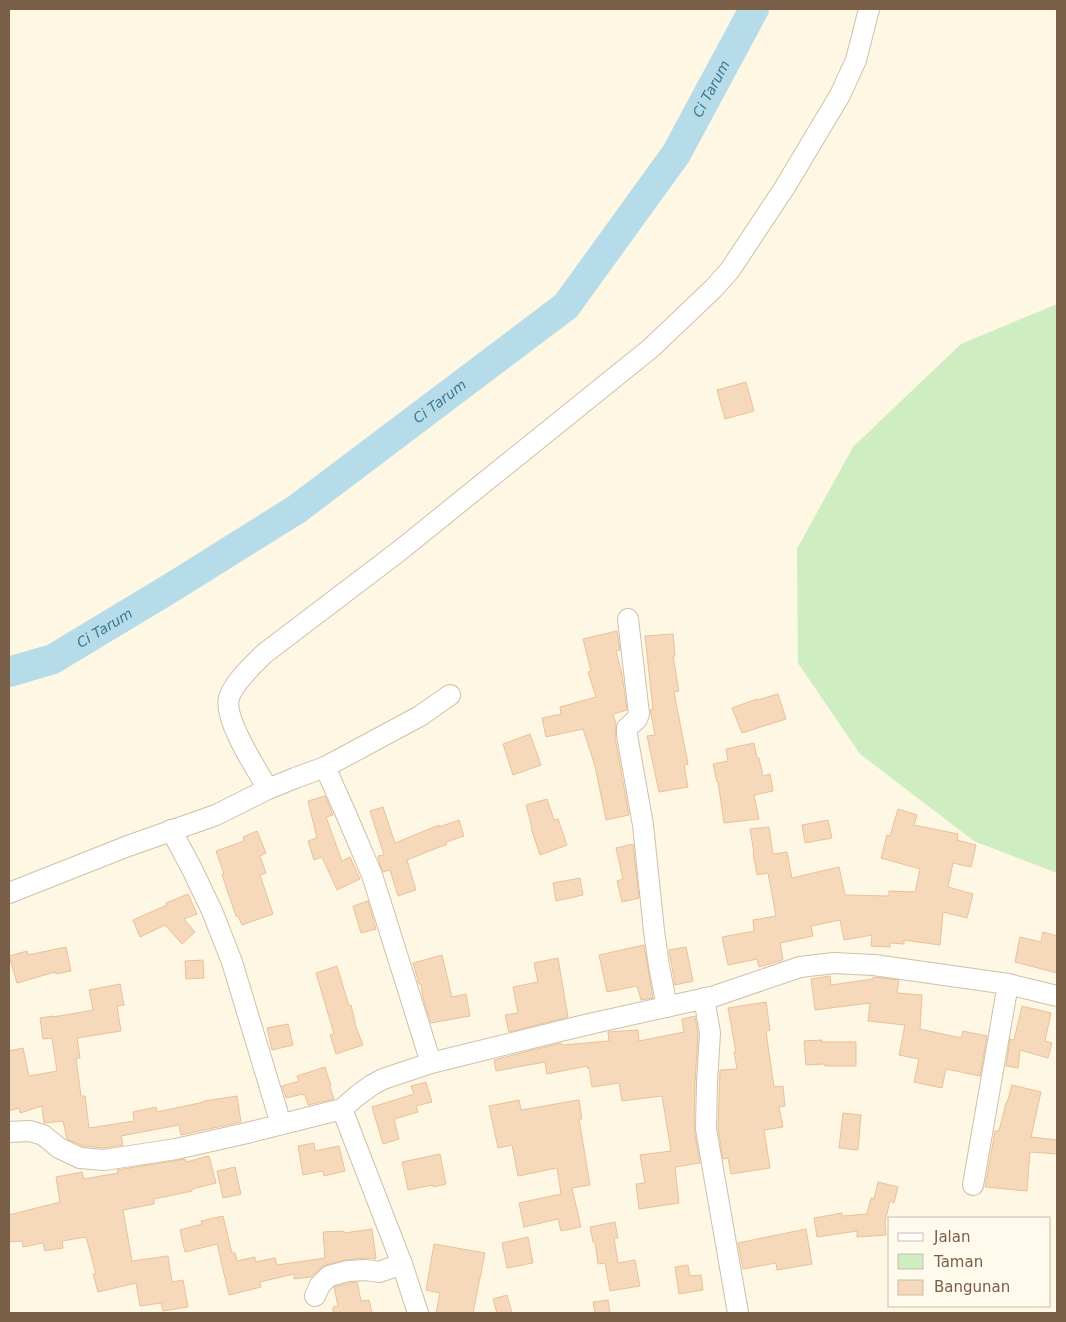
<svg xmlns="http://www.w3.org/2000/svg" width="1066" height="1322" viewBox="0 0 1066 1322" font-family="'DejaVu Sans',sans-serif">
<rect width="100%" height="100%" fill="#fef7e4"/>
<path fill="#ceedc1" d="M1057 304V873L974 841 860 754 798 663 797 549 853 447 961 344Z"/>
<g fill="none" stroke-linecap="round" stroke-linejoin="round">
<path stroke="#b7dce9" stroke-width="30" id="s1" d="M9 672 53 659 174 586 297 509 566 306 676 154 754 9"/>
</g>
<g fill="#f6d9ba" stroke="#eac199">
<path d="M746 382 754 411 725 419 717 390Z"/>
<path d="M617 631 620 650 616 651 622 674 627 710 613 714 616 724 615 737 629 815 606 820 595 766 583 729 546 737 542 718 561 714 560 707 596 697 588 672 591 671 583 639Z"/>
<path d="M673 634 675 656H673L679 691 674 692 688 764 684 765 688 787 659 792 647 736 655 735 651 713 650 710 653 709 645 636Z"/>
<path d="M778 694 786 719 742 733 732 708 757 699V700Z"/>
<path d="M530 734 541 765 513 775 503 744Z"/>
<path d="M754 743 757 758H759L763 776 770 774 773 791 754 795 759 819 724 823 718 782H717L713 764 728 761 726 749Z"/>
<path d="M325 796 333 815 326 817 342 861 350 857 360 879 337 890 322 857 314 860 308 841 317 838 308 801Z"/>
<path d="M547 799 554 820 558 819 567 845 540 855 531 828H532L526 805Z"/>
<path d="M383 807 395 843 439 825V827L459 820 464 836 446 842 447 844 407 860 416 890 398 896 390 870 383 872 380 865 378 856 384 855 370 811Z"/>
<path d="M898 809 917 815 914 825 958 834 957 840 976 845 971 867 953 863 948 887 973 894 967 918 943 912 940 945 904 940V944L890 943V947L871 946 872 935 844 940 840 920 811 926 813 936 780 943 783 960 759 967 757 959 728 965 722 937 754 931 753 920 776 916 768 873 757 875 753 853H754L750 829 769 827 773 854 787 852 792 878 839 867 845 895 889 896V891L915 892 920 869 881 858 887 835 890 836Z"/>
<path d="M828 820 832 838 805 843 802 825Z"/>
<path d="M257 831 266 853 260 856 266 873 260 875 273 914 242 925 238 916H236L226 887 222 874H224L216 851 244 841 243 837Z"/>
<path d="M633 844 639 898 622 902 617 881 623 879 616 848Z"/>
<path d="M580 878 583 895 556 901 553 883Z"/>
<path d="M188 894 197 914 184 919 195 932 182 944 165 925 140 937 133 920 167 905 166 903Z"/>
<path d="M368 901 376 929 361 933 353 906Z"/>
<path d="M1043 932 1057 936V973L1015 962 1020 937 1041 942Z"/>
<path d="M644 945 653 998 641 1000 637 986 607 992 599 955Z"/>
<path d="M66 947 71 971 56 974 55 972 17 983 9 956 27 951 28 955Z"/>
<path d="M686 947 693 981 675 985 669 950Z"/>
<path d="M442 955 452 997 466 994 470 1016 431 1023 423 998 421 984H419L413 963Z"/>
<path d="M558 958 568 1017 509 1032 505 1015 518 1013 513 987 538 982 534 963Z"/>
<path d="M203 960 204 978 186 979 185 961Z"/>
<path d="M337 966 349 1006 351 1005 356 1027 363 1045 336 1054 330 1035 334 1034 316 973Z"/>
<path d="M830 976 831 985 873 979V977L899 980 897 993 922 995 920 1029 961 1038 963 1031 987 1036 980 1076 946 1069 942 1088 914 1082 919 1059 899 1055 905 1025 868 1021 870 1003 815 1010 811 979Z"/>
<path d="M120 984 124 1005 117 1006 121 1031 77 1038 80 1058H76L81 1096H85L89 1128 134 1121 133 1112 156 1107 157 1112 204 1102V1101L237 1096 241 1122 181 1135 179 1125 121 1136 123 1145 104 1148 83 1146 67 1139 63 1121 44 1123 42 1106 20 1113 19 1108 9 1111V1051L23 1048 29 1076 57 1071 52 1038 43 1039 40 1018 53 1016V1017L93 1010 89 990Z"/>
<path d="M766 1002 770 1030 766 1031 768 1046 774 1087 783 1086 785 1106 779 1107 783 1127 764 1130 770 1168 731 1174 728 1158 723 1159 718 1128 720 1070 737 1069 734 1052H736L728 1008Z"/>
<path d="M1022 1006 1051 1013 1045 1041 1052 1043 1048 1058 1020 1050 1018 1068 1006 1066 1010 1039 1014 1040Z"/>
<path d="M695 1016 698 1034 695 1082 694 1129 700 1163 675 1167 679 1203 639 1209 636 1184 645 1183 640 1155 671 1151 662 1096 622 1101 619 1083 592 1087 589 1068H587V1066L547 1074 545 1062 496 1071 494 1060 561 1043 562 1045 609 1041 608 1032 638 1030 639 1041 684 1032 682 1019Z"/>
<path d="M288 1024 293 1045 272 1050 267 1028Z"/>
<path d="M822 1040V1042H856V1066H825V1064L806 1065 804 1041Z"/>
<path d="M325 1067 331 1086 330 1087 334 1099 308 1105 305 1095H303V1094L286 1098 282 1086 299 1081 297 1076Z"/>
<path d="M426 1082 432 1102 416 1106 418 1112 394 1119 399 1139 383 1144 372 1107 414 1094 411 1086Z"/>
<path d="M1012 1085 1041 1092 1031 1137 1057 1140V1154L1030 1152 1027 1191 985 1187 995 1131H999L1006 1103H1007Z"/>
<path d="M519 1100 521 1110 579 1100 582 1119H579L590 1185 572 1188 581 1227 561 1231 558 1219 524 1227 519 1203 561 1194 557 1168 518 1176 512 1145 498 1148 489 1106Z"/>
<path d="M843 1113 861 1115 858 1150 839 1148Z"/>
<path d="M314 1143 315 1151 339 1146 345 1171 324 1176 323 1171 303 1175 298 1146Z"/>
<path d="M440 1154 446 1184 433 1187V1185L408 1190 402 1162Z"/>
<path d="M209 1156 216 1183 192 1189V1191L154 1199V1204L123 1210 132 1261 168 1256 172 1282 183 1280 188 1307 163 1311 161 1303 140 1306 136 1283 98 1292 93 1274H96L86 1237 62 1241 63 1248 45 1251 43 1243 23 1247 22 1241 9 1242V1215L60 1202 56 1177 82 1172 84 1179 118 1173 117 1170 185 1159 186 1162Z"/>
<path d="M235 1167 241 1194 223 1198 217 1171Z"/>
<path d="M878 1182 898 1187 894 1203 890 1201 885 1222 886 1235 857 1237V1231L817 1237 814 1218 842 1213V1216L867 1214 871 1198 874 1199Z"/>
<path d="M223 1216 232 1253H235L237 1261 255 1257V1262L275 1258 277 1265 325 1258 323 1232 344 1231V1233L372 1229 376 1259 365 1258 345 1260 326 1265 321 1268 311 1277 294 1279V1274L260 1282 261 1287 229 1295 217 1244 185 1252 180 1230 202 1224 201 1221Z"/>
<path d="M615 1222 618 1238H614L618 1263 635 1260 640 1286 610 1291 605 1263 598 1264 595 1242H593L590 1227Z"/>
<path d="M806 1229 812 1264 777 1270 776 1263 743 1269 738 1243Z"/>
<path d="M528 1237 533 1263 507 1268 502 1243Z"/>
<path d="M434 1244 485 1253 473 1313H436L440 1293 426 1290Z"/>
<path d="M688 1265 690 1276 701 1275 703 1290 679 1294 675 1267Z"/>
<path d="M357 1282 361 1301 369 1300 372 1313H333V1307L338 1306 334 1287 350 1283Z"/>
<path d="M507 1295 512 1313H497L493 1299Z"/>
<path d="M608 1300 610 1313H595L593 1302Z"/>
</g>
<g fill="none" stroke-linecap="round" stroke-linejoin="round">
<g stroke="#d0bfa9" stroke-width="22">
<g id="minor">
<path d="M628 619 639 714 637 719 627 728V735L643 825 654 931 659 966 667 1007"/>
<path d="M325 767 346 814 372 875 431 1063"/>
<path d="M268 789C257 770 223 719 229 698 233 683 254 664 265 653L398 552 651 348 714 288 730 270 785 187 840 95 856 60 869 9"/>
<path d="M171 830 192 869 212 911 232 962 281 1124"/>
<path d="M9 893 128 846 216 815 268 789 295 778 325 767 420 716 450 695"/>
<path d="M704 998 710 1033 707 1082 706 1129 738 1313"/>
<path d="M9 1132 30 1131 43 1135 59 1148 80 1158 104 1160 176 1149 247 1133 342 1109"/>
<path d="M973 1185 1008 984"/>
<path d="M315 1296 320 1285 329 1276 348 1271 366 1270 379 1272 402 1264"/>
<path d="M418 1313 402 1264 342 1109 358 1095 372 1085 383 1079 431 1063 585 1025 715 996 800 967 834 963 874 965 1008 984 1057 996"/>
</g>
</g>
<use href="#minor" stroke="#fff" stroke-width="20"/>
</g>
<g text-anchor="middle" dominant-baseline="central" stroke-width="4" stroke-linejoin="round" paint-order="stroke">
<g font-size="14" font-style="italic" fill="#3f788e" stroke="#fffaec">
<text stroke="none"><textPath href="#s1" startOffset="931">Ci Tarum</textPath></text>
<text stroke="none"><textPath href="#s1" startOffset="511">Ci Tarum</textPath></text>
<text stroke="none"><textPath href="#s1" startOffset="106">Ci Tarum</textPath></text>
</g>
</g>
<rect width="1066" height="1322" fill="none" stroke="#795f47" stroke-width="20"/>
<rect x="888" y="1217" width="162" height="90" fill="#fffaec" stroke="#c9bcaa"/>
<rect x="898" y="1233" width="25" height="8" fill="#ffffff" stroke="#c9bcaa"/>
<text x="934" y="1242" font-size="15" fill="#795f47">Jalan</text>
<rect x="898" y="1254" width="25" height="15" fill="#ceedc1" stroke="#c9bcaa"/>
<text x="934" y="1267" font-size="15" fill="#795f47">Taman</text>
<rect x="898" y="1280" width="25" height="15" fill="#f6d9ba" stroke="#c9bcaa"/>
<text x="934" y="1292" font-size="15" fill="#795f47">Bangunan</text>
</svg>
